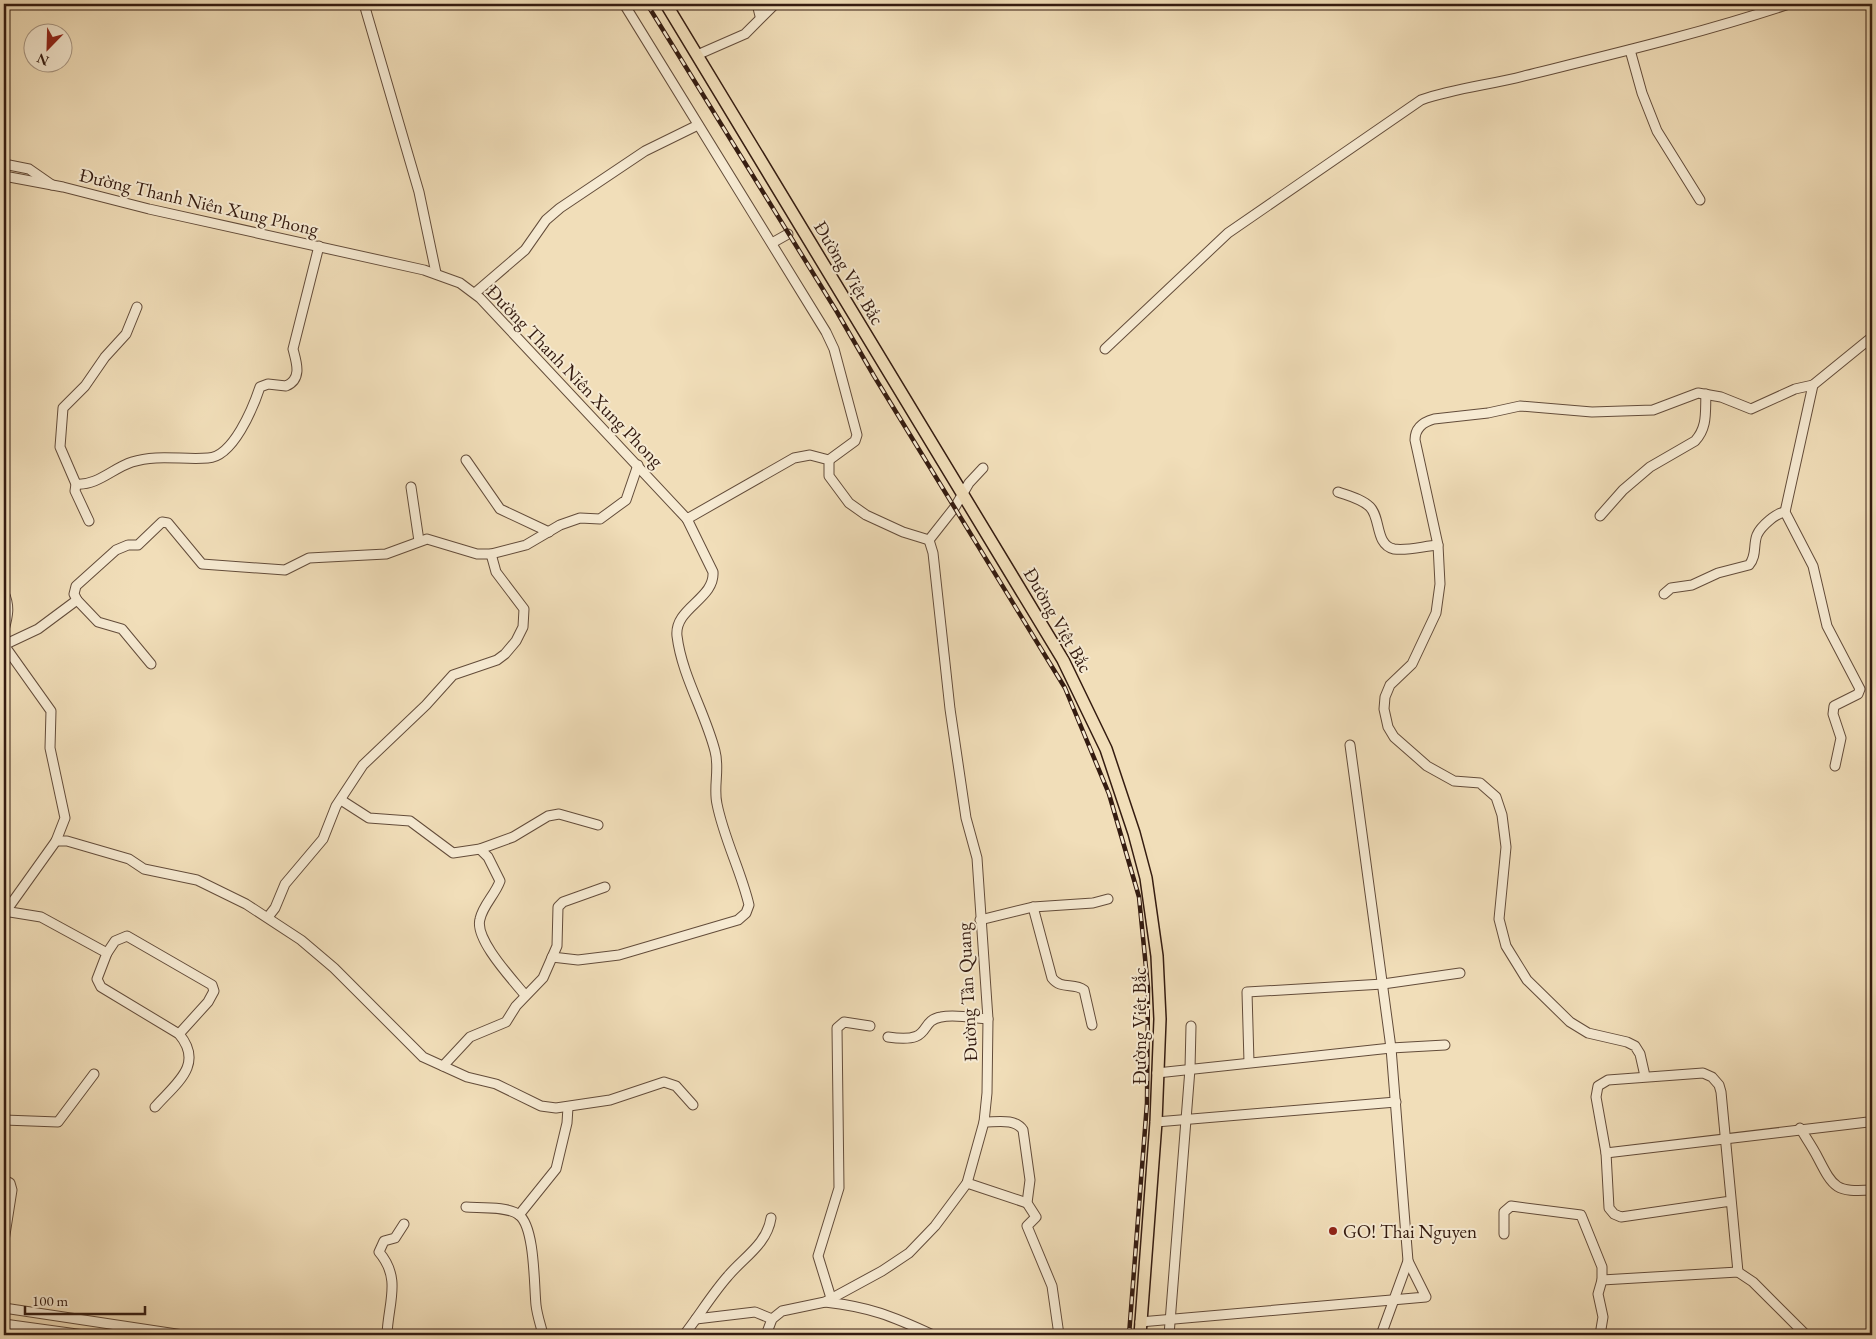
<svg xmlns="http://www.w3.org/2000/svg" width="1876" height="1339" viewBox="0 0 1876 1339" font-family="'EB Garamond',serif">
<rect width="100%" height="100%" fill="#f1deb9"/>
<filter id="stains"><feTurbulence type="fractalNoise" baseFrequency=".004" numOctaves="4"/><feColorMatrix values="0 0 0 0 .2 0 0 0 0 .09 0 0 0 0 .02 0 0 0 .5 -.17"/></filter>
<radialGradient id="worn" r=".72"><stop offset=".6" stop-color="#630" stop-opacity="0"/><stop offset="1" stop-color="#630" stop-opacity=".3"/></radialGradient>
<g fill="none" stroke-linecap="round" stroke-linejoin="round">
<g stroke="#634c3a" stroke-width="11">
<g id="minor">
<path d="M364 4 419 192 436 273"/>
<path d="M624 4 826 332 834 349 857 435 855 441 829 460"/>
<path d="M757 4 760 16"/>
<path d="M1630 50 1642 93 1657 131 1700 200"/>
<path d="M697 55 745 34 775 4"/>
<path d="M4 164 29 169 52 185"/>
<path d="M4 176 63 187 149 209 424 270 460 283 480 298 687 519 794 458 810 455 829 460V476L849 503 866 515 903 532 929 540"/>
<path d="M772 243 788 234"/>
<path d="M475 293 525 250 546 220 560 208 645 151 698 125"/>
<path d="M1105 349 1228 233 1421 100C1455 88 1490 85 1524 76 1613 54 1702 33 1789 4"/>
<path d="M466 460 500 509 549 532"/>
<path d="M76 484C97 486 113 468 132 462 157 454 182 460 208 458 233 457 253 408 260 387L268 384 286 386C303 379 296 361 293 349L319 246"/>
<path d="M411 487 419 541"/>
<path d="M1338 492C1349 496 1362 499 1370 507 1381 518 1375 545 1394 549 1408 551 1424 546 1438 545"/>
<path d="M1600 516 1623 490 1650 467 1695 441C1708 427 1705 411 1706 394"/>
<path d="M89 521 75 491 76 484 60 447 63 408 85 386 105 357 126 334 137 307"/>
<path d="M929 540 955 507 969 483 983 468"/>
<path d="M4 593C10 606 8 616 4 630"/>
<path d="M1664 594 1671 588 1692 585 1718 573 1749 565C1757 556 1753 545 1757 535 1761 526 1776 513 1785 512"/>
<path d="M4 645 51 711 50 748 65 818 56 841 6 911"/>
<path d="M4 645 38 629 77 600"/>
<path d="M151 664 122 629 98 622 77 600 74 594 76 586 116 550 128 545H138L162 522 168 523 202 564 285 570 309 558 386 554 427 539 477 554H491L526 545 560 525 580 518 600 519 626 500 638 465"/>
<path d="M1350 745 1391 1048 1408 1261 1381 1335"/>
<path d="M1835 766 1841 738 1833 714 1834 706 1858 694 1860 689 1827 626 1813 566 1785 512 1813 385 1872 337"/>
<path d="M341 800 369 818 410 821 453 853 480 849 513 837 548 816 559 814 598 825"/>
<path d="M56 841H67L129 859 144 869 197 880 246 904 301 940 334 968 423 1057 467 1077 496 1084 541 1106 556 1108 610 1100 664 1082 676 1086 693 1105"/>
<path d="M480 849 488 857 500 881C495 895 483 905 480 919 474 939 513 980 525 995"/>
<path d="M1033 907 1052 978C1061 990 1074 982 1084 990L1092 1025"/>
<path d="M4 911 41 917 107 953 97 979 101 987 179 1034C205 1065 175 1084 155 1107"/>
<path d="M268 917 275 908 285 884 323 839 336 806 363 765 426 705 453 675 497 660 505 654 516 641 523 627 524 609 496 572 491 554"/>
<path d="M980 920 1033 907 1093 903 1108 899"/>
<path d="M107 953 115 941 127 936 212 985 214 991 208 1002 179 1034"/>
<path d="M552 957 578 960 619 955 738 920 746 913 749 905C741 871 724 839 717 804 713 787 720 769 715 751 705 712 682 676 677 636 674 608 715 599 713 572L687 519"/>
<path d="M888 1037C935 1044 917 1021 941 1017 955 1014 974 1018 988 1019"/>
<path d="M1249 1062 1247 992 1383 984 1460 973"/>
<path d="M443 1066 470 1037 506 1022 516 1006 543 978 557 946 558 907 563 902 605 887"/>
<path d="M1157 1073 1391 1048 1445 1045"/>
<path d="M1645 1076 1640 1054 1635 1046 1627 1042 1588 1033 1570 1022 1527 980 1506 946 1499 919 1506 847 1502 815 1496 797 1480 783 1454 781 1427 766 1394 737 1388 727 1384 709 1385 697 1390 685 1412 664 1436 613 1440 584 1438 545 1415 440C1415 428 1423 422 1434 419L1488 413 1520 406 1592 412 1653 410 1698 393 1721 397 1751 409 1795 389 1813 385"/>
<path d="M4 1120 58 1122 94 1074"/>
<path d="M984 1122C997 1122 1015 1118 1023 1130L1030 1180 1027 1203 1036 1217 1027 1226 1052 1286 1059 1335"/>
<path d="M1156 1122 1396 1102"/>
<path d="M1800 1128C1806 1138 1813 1148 1818 1158 1834 1189 1836 1192 1872 1190"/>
<path d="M1606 1153 1868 1122"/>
<path d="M4 1180 10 1183 12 1190 4 1241"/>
<path d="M967 1183 1027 1203"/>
<path d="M1731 1201 1621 1217 1614 1214 1609 1208 1606 1153 1596 1097 1598 1086 1608 1080 1703 1073 1712 1077 1719 1085 1721 1092 1738 1272"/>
<path d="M466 1207C479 1208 509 1206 519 1215 535 1227 534 1286 536 1305 537 1315 541 1326 543 1335"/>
<path d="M519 1215 556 1169 567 1123 568 1107"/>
<path d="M1504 1234V1212L1511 1206 1581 1215 1602 1267V1280L1598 1294 1603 1317 1600 1335"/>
<path d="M1602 1280 1738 1272 1753 1282 1806 1335"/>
<path d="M831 1298 818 1256 839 1188 837 1028 844 1022 870 1026"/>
<path d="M825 1302C870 1307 892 1316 933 1335"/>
<path d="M4 1308 183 1335"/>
<path d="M696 1319 755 1312 772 1319"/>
<path d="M1140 1322 1426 1297 1408 1261"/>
<path d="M4 1324 84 1335"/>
<path d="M387 1335C388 1303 402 1279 379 1252L384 1241 395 1238 404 1224"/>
<path d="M684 1335C699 1316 712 1294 728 1276 744 1257 767 1244 771 1218"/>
<path d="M766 1335 772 1319 782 1311 825 1302 882 1271 909 1253 935 1226 967 1183 984 1122 987 1093 988 1019 977 858 966 818 950 709 933 553 929 540"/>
<path d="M1169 1335 1190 1069 1191 1026"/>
</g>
</g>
<g stroke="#341b10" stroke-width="14">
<path id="major" d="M666 4 1063 660 1106 749 1134 833 1146 878 1157 956 1160 1019 1156 1122 1140 1335"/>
</g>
<use href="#minor" stroke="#f6ead2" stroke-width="9"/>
<use href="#major" stroke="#f1deb9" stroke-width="11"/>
<g stroke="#341b10" stroke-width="4.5">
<path id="rail" d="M647 4 837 312 874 376 1065 688 1109 794 1139 897 1148 988 1147 1103 1129 1335"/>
</g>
<use href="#rail" stroke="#f6ead2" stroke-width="2.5" stroke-dasharray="8" stroke-linecap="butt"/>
</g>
<circle fill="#8f2418" stroke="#f6ead2" stroke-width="2" cx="1333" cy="1231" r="5"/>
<g text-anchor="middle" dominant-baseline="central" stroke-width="4" stroke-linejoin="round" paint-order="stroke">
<g font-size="19" fill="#341b10" stroke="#f6ead2">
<text transform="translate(199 202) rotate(13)">Đường Thanh Niên Xung Phong</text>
<text transform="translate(849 273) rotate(59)">Đường Việt Bắc</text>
<text transform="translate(575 376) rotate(46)">Đường Thanh Niên Xung Phong</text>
<text transform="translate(1058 620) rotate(60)">Đường Việt Bắc</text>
<text transform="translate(967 992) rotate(-93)">Đường Tân Quang</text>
<text transform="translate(1139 1026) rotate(-90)">Đường Việt Bắc</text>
</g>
<g font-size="19" fill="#341b10" stroke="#f6ead2" text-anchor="start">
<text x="1343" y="1231">GO! Thai Nguyen</text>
</g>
</g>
<rect width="1876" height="1339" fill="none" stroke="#f1deb9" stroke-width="20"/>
<rect x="5" y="5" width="1866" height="1329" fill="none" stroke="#341b10" stroke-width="2.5"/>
<rect x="10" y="10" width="1856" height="1319" fill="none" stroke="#341b10"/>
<g transform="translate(48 48) rotate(203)"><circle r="24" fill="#f6ead2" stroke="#a89784"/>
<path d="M0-4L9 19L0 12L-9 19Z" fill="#8f2418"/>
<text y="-8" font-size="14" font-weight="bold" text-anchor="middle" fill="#341b10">N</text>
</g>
<path d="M25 1306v8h120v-8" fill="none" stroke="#341b10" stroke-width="2.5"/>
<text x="32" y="1306" font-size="15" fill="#341b10" stroke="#f6ead2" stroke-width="4" paint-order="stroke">100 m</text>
<rect width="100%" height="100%" filter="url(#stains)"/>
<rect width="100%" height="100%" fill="url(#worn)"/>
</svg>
